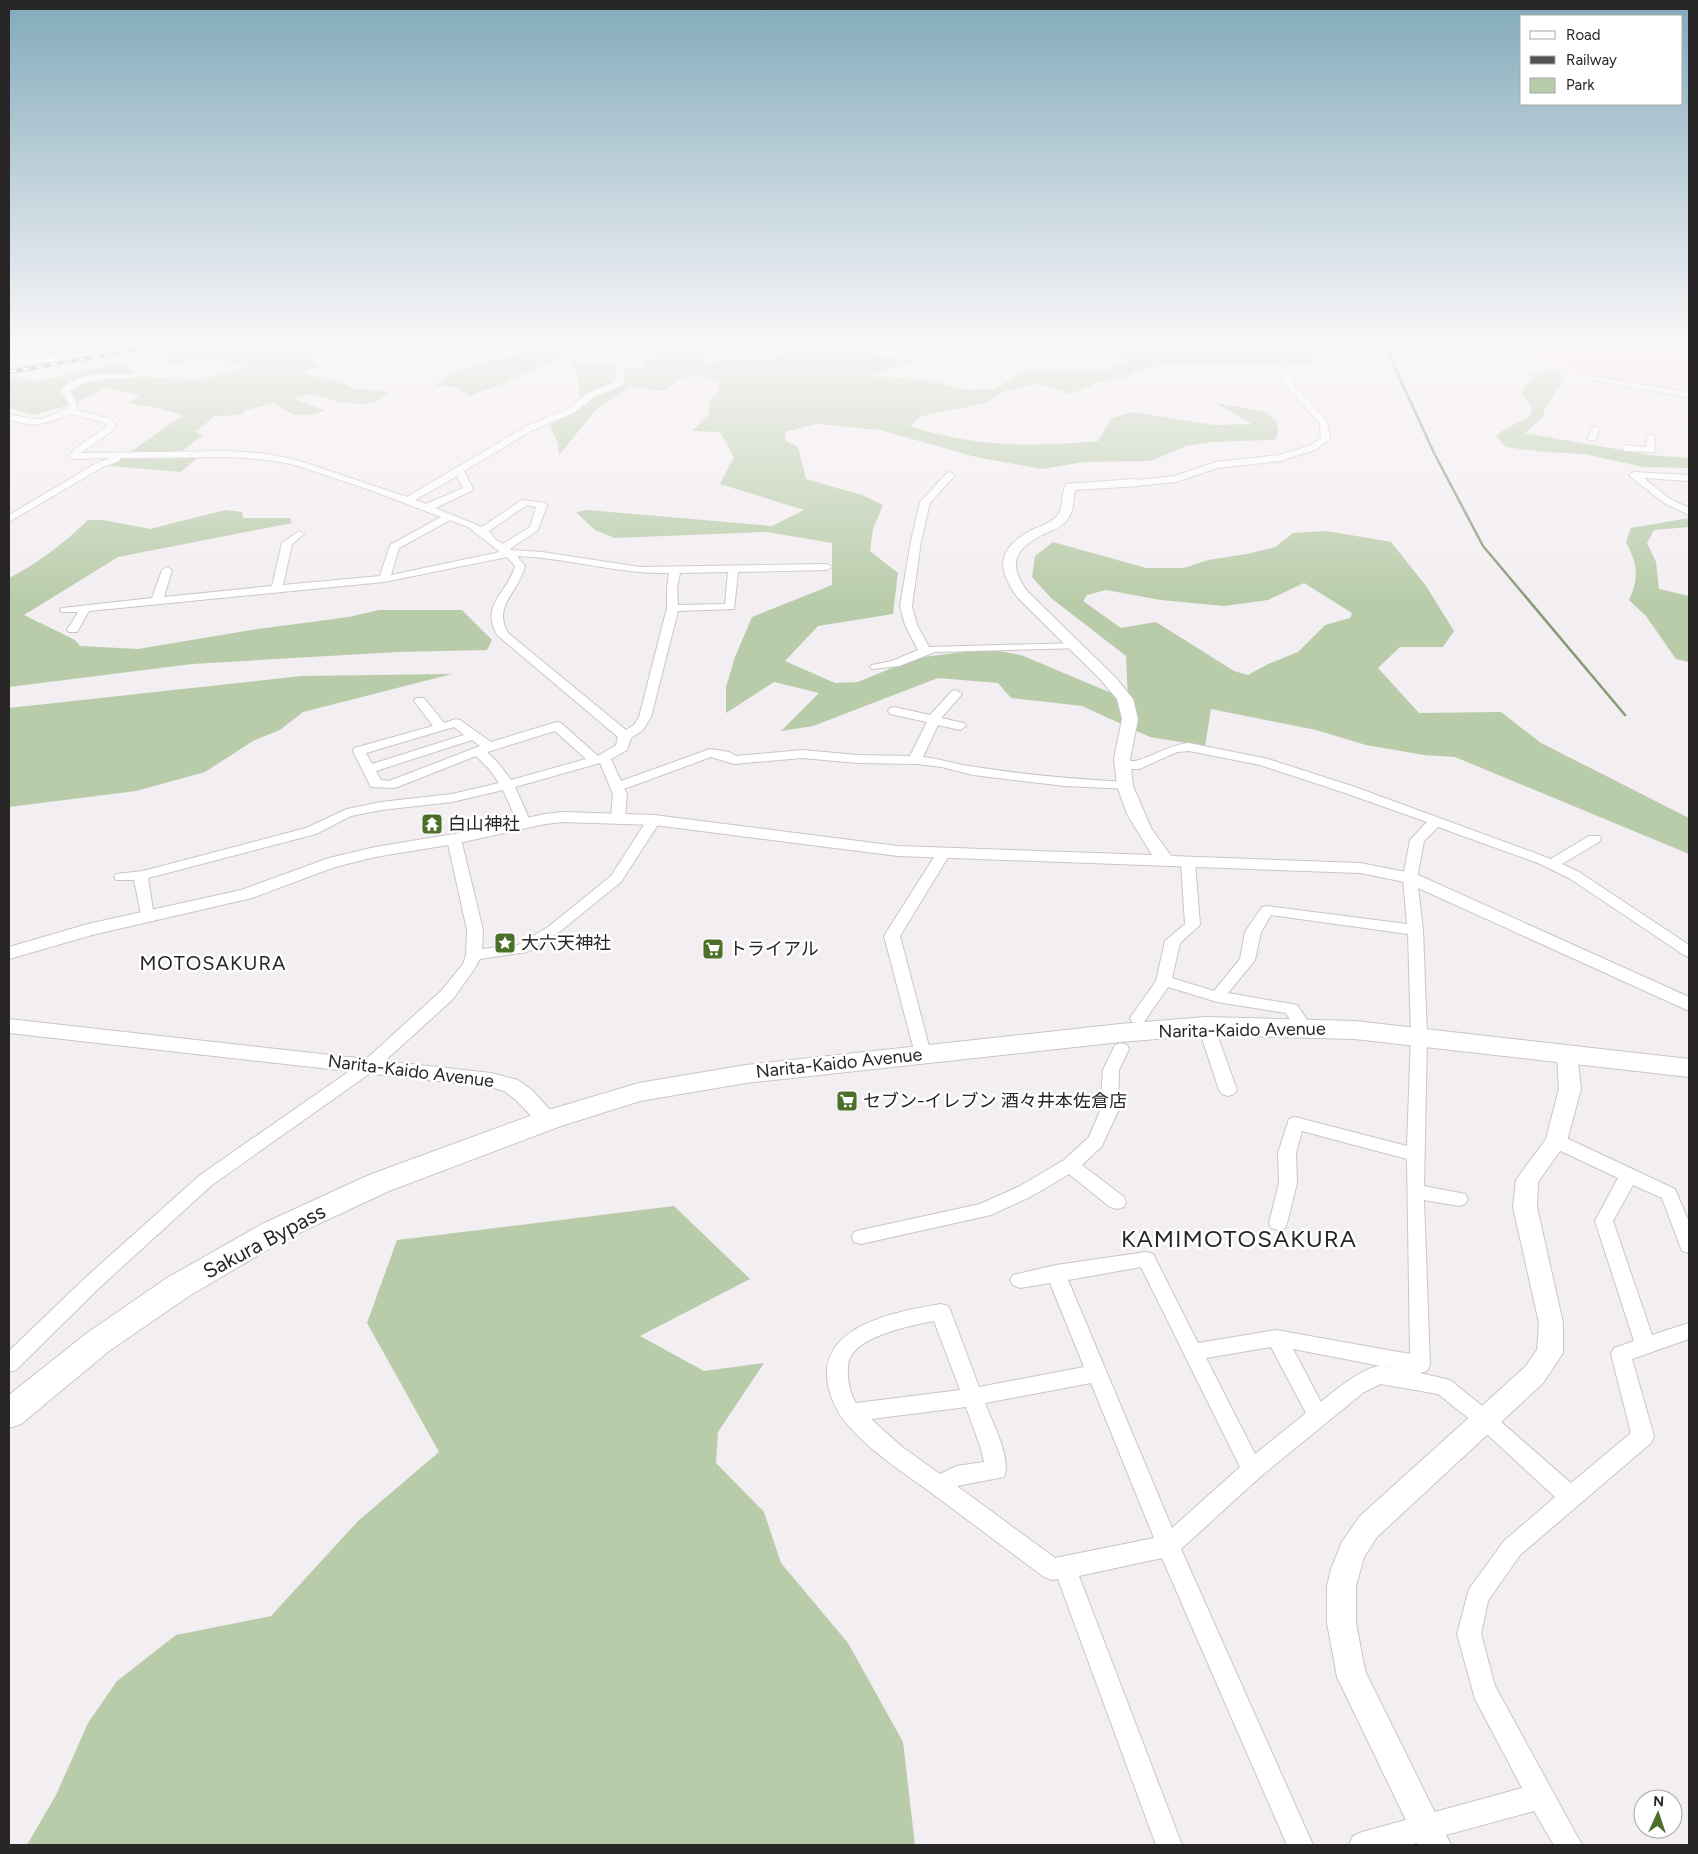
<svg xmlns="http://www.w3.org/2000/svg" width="1698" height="1854" viewBox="0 0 1698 1854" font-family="Figtree,'Noto Sans JP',sans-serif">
<rect width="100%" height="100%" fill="#f3eef1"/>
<path fill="#eadee5" d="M1502 343 1683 344 1689 345V386L1675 383 1672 390 1595 378 1581 374 1562 364 1538 360 1518 353Z"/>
<g fill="#b8cca9" fill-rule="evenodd">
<path d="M9 343H27L36 350 78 347 88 343H116C81 355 46 359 9 359Z"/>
<path d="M192 343H297L302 348 319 347 326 351 322 355 309 359 318 367 306 371 303 374 339 382 355 389 387 391 389 393 373 403 366 404 344 403 310 394 293 398 325 411C297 418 298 418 274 403L247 410 241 415 215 416 195 432 203 435 176 456 197 458 181 472 110 466 183 415 150 406H142L128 403 140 395 105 388 74 404 68 388C97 369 167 381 202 379 210 379 217 373 224 372 233 370 238 371 246 366L226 362 225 358 205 359 167 364 164 358 171 353V350L180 345Z"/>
<path d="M594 343H638L619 356Z"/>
<path d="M830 343H873L860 347 875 356 920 359 870 376 929 380 965 390 995 389 1024 371H1107L1126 361 1115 354 1122 348 1151 343H1199L1208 349H1244L1259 343H1280L1296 346 1310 353 1311 363 1284 366 1264 364 1160 365 1137 371 1127 377 1101 382 1071 394 1039 384 1003 392 986 403 922 416 910 426C972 447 1034 447 1098 441L1112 418 1133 412 1215 425 1252 424 1213 402 1265 412 1276 421 1278 432 1275 440 1212 442 1186 446 1150 461 1084 462 1042 469 976 457 880 430 816 424 785 432 786 441 798 447 806 479 862 495 883 505 873 529 870 551 898 573 893 614 818 626 785 661 835 683 858 682 916 658 987 649 1021 655 1128 700 1126 656 1051 598 1032 577 1035 556 1053 542 1146 568H1184L1208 560 1247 554 1275 547 1293 533 1327 531 1391 542 1426 586 1454 631 1443 647H1400L1378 668 1419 713 1501 712 1541 743 1689 818V854L1455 757 1424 755 1366 745 1316 730 1211 709 1205 746 1150 737 1082 706 1011 698 998 683 938 678 813 726 781 731 819 693 774 682 726 713V687L735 657 752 617 832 585V543L767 532 615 538 595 530 576 512 588 510 772 526 804 510 720 484 734 457 720 432 692 431 709 414V400L719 391 720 381C697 374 682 374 664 391L631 387 596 410 559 455 558 444 550 425 581 408 579 386 573 360 643 369C663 338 669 342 702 353L701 361 770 360 782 356 790 345 829 346ZM1304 583 1352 613 1350 618 1325 625 1298 652 1268 664 1248 675 1234 671 1156 622 1121 628 1083 601 1087 595 1106 590 1161 600 1224 606 1268 600Z"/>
<path d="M540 350 563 356 505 383 470 396 455 387 435 386C458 362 508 358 540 350Z"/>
<path d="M123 361 136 374C103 373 95 375 65 388L72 404 35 415 9 408V377L37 381 68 375Z"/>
<path d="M1555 368 1565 377 1545 408 1543 417 1525 433 1650 455 1689 458V468L1643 467 1585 454 1544 452 1506 447 1496 436 1505 429 1530 416 1532 407 1521 394 1533 374Z"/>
<path d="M225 510 242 512 243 518H290L292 523 118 557 24 615 75 640 80 646 138 649 251 630 349 617 379 610H462L492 640 487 650 397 652 192 664 9 687V578C39 563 64 543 88 520H103L150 529Z"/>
<path d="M1689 518V527L1654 530 1647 543 1656 562 1659 589 1689 596V662L1676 659 1646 616 1629 600C1640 577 1637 564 1626 542L1631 528Z"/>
<path d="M452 674 303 712 280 730 253 741 205 772 136 791 9 807V708L301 676Z"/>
<path d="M674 1206 750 1279 640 1336 704 1371 764 1363 718 1432 716 1463 764 1512 781 1563 848 1643 903 1742 915 1845H27L56 1795 88 1723 117 1681 176 1635 271 1616 358 1521 439 1452 367 1323 397 1240Z"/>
</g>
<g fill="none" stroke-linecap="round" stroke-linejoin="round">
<path stroke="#869a76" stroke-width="2.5" d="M1374 343 1386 348 1434 453 1483 546 1625 715"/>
<g stroke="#cac6c8" stroke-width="2">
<g id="minor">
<path d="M523 343H532L528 347 529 349H556L560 351 556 353H527L519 346Z"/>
<path d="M644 343H653L639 357 625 363C623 371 626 377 622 385L596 396 573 413 533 430 464 471 473 489 471 491 435 508 482 527 522 500 545 503 547 505 538 530 510 549 511 550 542 552 640 567 827 564 832 567 827 570 738 572 734 609 678 611 651 717 643 730 631 738 627 750 611 759 621 781 710 749 729 752 736 756 802 750 858 755 910 756 927 722 890 714 888 711 890 708 894 707 930 715 952 691 956 690 962 694 941 718 964 723 966 726 960 730 938 725 923 757C941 759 958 765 976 767 1025 775 1075 779 1125 782L1130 783 1132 786 1130 789 1065 786 973 775 942 767 917 764 858 763 802 758 734 764 711 757 624 789 627 794 625 818 618 822 611 818 613 794 600 763 515 787 531 823 529 826H519L503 790 452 802 381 810 351 816 316 834 148 878 154 916 152 919H142L134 880H116L114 877 116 874 143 871 306 828 347 809 381 802 452 794 499 783 490 770 476 756 395 788 371 787 353 751 354 748 433 726 414 701 416 698H424L444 723 456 719 460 720 491 742 557 722 561 723 598 756 616 745 618 737 497 635C480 603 507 595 515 566L507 557 384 582 89 611 77 632H69L67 630 78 612H62L60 610 62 608 152 598 162 570 167 567 172 570 164 597 272 586 282 543 299 531 304 534 292 544 283 585 380 576 390 545 441 517 370 490 295 465 268 460 231 457 120 458 119 461 101 468 9 522V515L95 464 110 458 74 459 69 456 76 448 106 427 107 425 105 423 71 414 45 423 32 425 9 420V414L32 419H41L67 409 69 404 61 390C88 361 130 386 156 365L144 356 113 348 117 346C134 349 153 350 165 365 143 389 100 368 70 391L77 404 76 410 111 419 116 425 112 431 81 453 231 451 268 454 300 461 407 497 527 426 567 409 590 392 615 382C618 374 614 368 618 360L633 353ZM457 476 463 488 426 504 415 500ZM527 505 536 507 530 527 503 544 496 540 489 531ZM450 520 468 527 500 552 391 575 399 548ZM517 556C569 558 617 574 669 573L667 588V608L639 717 634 725 626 730 508 633C492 606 519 592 525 566ZM728 572 725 604 678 605 677 588 680 573ZM454 727 464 735 372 764 366 753ZM555 731 586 759 511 780 499 764 487 752ZM472 740 480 746 389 781 381 780 376 771Z"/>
<path d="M787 343H795L792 351 788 353 784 351Z"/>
<path d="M1434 343H1463L1459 345 1324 358 1322 367C1311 371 1299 371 1290 380L1327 421 1330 439 1315 450 1280 461 1217 468 1176 482 1135 486 1130 483 1135 480 1175 476 1216 462 1279 455 1309 446 1321 438 1320 423 1282 382 1281 380C1290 369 1302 369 1315 364L1316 357 1322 354Z"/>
<path d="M1492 343H1500V344L1496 346Z"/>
<path d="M1682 343H1689V346L1683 345Z"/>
<path d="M1576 374 1689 392V397L1579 378 1575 376Z"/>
<path d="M1596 426 1600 429 1595 440H1589L1588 438 1593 427Z"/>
<path d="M1651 434 1655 437 1654 452 1626 451 1621 448 1626 445 1646 447 1647 437Z"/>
<path d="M950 472 955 475 930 503 921 541 912 606 917 625 929 647 1076 643 1080 644 1082 646 1080 648 935 652 899 666 872 669 870 667 872 665 892 661 918 650 905 625 900 606 911 541 920 502 947 473Z"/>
<path d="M1634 472 1689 475V481L1644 478 1670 499 1689 508V515L1664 503 1631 477 1629 475Z"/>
<path d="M1189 743 1268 759 1355 787 1551 859 1589 836H1599L1601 839 1599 842 1562 864 1579 872 1689 945V957L1684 955 1569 878 1538 863 1438 827 1424 841 1417 878 1423 930 1427 1036 1424 1186 1465 1194 1468 1199 1465 1204 1459 1206 1424 1200 1430 1365 1427 1371 1420 1373 1450 1380 1491 1413 1571 1483 1631 1433 1611 1354 1614 1348 1634 1341 1595 1221 1618 1178 1550 1146 1547 1141 1550 1136 1556 1135 1562 1136 1675 1189 1689 1222V1253L1682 1251 1680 1246 1662 1198 1633 1185 1613 1221 1652 1335 1689 1323V1339L1632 1359 1654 1436 1651 1443 1520 1555 1488 1601 1481 1634 1495 1686 1582 1845H1554L1534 1811 1409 1845H1349L1353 1836 1362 1832 1522 1788 1475 1699 1457 1634 1469 1589 1504 1541 1555 1497 1477 1425 1438 1394 1381 1384 1364 1392 1260 1477 1181 1549 1313 1845H1287L1162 1558 1079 1576 1182 1845H1156L1058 1579 1052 1580 1044 1577C1008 1550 973 1524 937 1497 905 1473 868 1451 843 1419 835 1408 828 1392 827 1377 824 1323 901 1311 941 1304L948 1306 951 1312 979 1387 1084 1367 1050 1283 1020 1288 1013 1285 1010 1280 1013 1275 1056 1265 1146 1252 1153 1254 1198 1343 1276 1330 1410 1354 1407 1159 1302 1131 1296 1153 1297 1183 1287 1223 1285 1228 1278 1230 1271 1228 1269 1223 1279 1183 1278 1153 1289 1119 1295 1117 1407 1146 1411 1036 1408 934 1271 915 1261 932 1255 960 1228 993 1297 1005 1312 1027 1310 1031C1297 1034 1292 1023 1286 1013L1217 1002 1168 987 1144 1022 1138 1023 1132 1022 1130 1018 1156 981 1165 941 1185 924 1181 863 1183 860H1193L1195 863 1200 925 1180 943 1172 978 1214 991 1240 959 1245 932 1262 907 1267 906 1407 924 1403 878 1410 840 1427 822 1345 793 1260 765 1189 751 1177 752 1139 769H1122L1116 765C1122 758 1131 763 1139 760 1158 754 1167 746 1189 743ZM1141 1267 1240 1467 1172 1528 1068 1280ZM934 1321 960 1390 856 1403C851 1395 849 1387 848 1377 848 1371 847 1363 850 1358 860 1335 913 1325 934 1321ZM1271 1347 1306 1413 1255 1454 1206 1358ZM1293 1349 1407 1371C1398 1370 1387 1366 1379 1366 1362 1368 1334 1391 1321 1402ZM1091 1383 1154 1538 1055 1558 957 1486 1004 1477C1012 1459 992 1422 985 1403ZM966 1407 981 1449 984 1462 957 1466 940 1474 901 1446 871 1419Z"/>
<path d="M654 816 661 820 621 882 558 933 527 952 480 959 475 968 453 999 376 1069 212 1185 98 1289 16 1370 9 1372V1351L84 1279 200 1175 364 1061 441 991 463 964 466 955 467 930 447 839 449 836 454 835 461 839 483 930 482 949 518 945 548 927 611 876 649 817Z"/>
<path d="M943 850 948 851 950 854 900 936 931 1054 929 1058 923 1060 917 1058 915 1054 884 936 936 854 938 851Z"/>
<path d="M1206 1021 1212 1022 1214 1026 1237 1090 1234 1094 1228 1096 1222 1094 1219 1090 1198 1026 1200 1022Z"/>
<path d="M1121 1043 1127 1045 1129 1049 1119 1070 1118 1111 1102 1146 1082 1165 1124 1197 1126 1202 1124 1207 1117 1209 1110 1207 1069 1174 1032 1196 991 1215 861 1244 854 1242 852 1237 854 1232 861 1230 980 1204 1020 1186 1064 1160 1089 1137 1100 1111 1103 1070 1115 1045Z"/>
</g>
</g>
<g stroke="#cac6c8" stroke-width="2">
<g id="tertiary">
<path d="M121 343H135C116 361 36 364 9 364V358C46 357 86 356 121 343Z"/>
<path d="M1135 479 1141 483 1139 486 1075 490C1073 501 1074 511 1067 520 1060 529 1049 531 1040 536 1012 551 1009 567 1028 592L1116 678 1133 699 1138 719 1130 759 1133 786 1151 828 1171 856 1360 863 1416 874 1689 997V1011L1405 882 1360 873 898 856 654 825 563 822 545 824 454 844 375 857 335 867 252 898 92 935 9 959V947L88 924 241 890 329 858 375 847 454 834 545 814 563 812 654 815 898 846 1152 855 1127 814 1117 786 1114 759 1122 719 1117 699 1100 679 1018 598C996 568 997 548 1032 530 1040 526 1049 524 1056 517 1065 509 1060 494 1066 484Z"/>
<path d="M9 1019 491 1073 518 1080 532 1090 559 1120 556 1125 548 1128 540 1125 516 1100 504 1091 491 1087 9 1033Z"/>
<path d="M1567 1047 1574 1049 1577 1054 1581 1089 1567 1141 1538 1182 1537 1207 1563 1323V1353L1543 1383 1377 1537 1364 1557 1356 1586V1623L1363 1660 1366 1673 1451 1845H1418L1337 1677 1327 1623V1586L1331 1569 1342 1542 1360 1516 1525 1367 1537 1350 1539 1323 1513 1207 1516 1180 1546 1139 1559 1089 1557 1054 1560 1049Z"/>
</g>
</g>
<g stroke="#cac6c8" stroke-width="2">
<path id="trunk" d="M1206 1017 1355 1021 1689 1059V1077L1355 1039 1206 1035 1120 1042 746 1083 640 1101 558 1127 389 1191 284 1240 189 1296 109 1351 21 1424 9 1428V1395L87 1333 167 1278 262 1224 369 1175 538 1113 639 1083 746 1065 1120 1024Z"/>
</g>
<use href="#minor" fill="#fff" fill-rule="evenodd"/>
<use href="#tertiary" fill="#fff" fill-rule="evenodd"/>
<use href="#trunk" fill="#fff" fill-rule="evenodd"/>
<g stroke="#545253" stroke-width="4">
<path id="rail" d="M9 372 174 343"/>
</g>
<use href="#rail" stroke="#fff" stroke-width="2.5" stroke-dasharray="7" stroke-linecap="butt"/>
</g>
<linearGradient id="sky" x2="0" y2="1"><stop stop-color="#81aaba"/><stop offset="0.57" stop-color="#faf7f9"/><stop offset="1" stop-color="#faf7f9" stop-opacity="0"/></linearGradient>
<rect width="1698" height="603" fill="url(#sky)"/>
<defs>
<g id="temple-square" transform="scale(1.125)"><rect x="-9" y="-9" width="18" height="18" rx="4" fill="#4c7029" stroke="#fff"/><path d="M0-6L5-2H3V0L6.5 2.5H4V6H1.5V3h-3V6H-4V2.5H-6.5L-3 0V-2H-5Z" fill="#fff"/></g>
<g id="sight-square" transform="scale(1.125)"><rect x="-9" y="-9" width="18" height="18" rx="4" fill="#4c7029" stroke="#fff"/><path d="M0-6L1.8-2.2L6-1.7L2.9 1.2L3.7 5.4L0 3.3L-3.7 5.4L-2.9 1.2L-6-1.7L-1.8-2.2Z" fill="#fff"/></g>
<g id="supermarket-square" transform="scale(1.125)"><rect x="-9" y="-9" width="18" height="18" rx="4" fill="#4c7029" stroke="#fff"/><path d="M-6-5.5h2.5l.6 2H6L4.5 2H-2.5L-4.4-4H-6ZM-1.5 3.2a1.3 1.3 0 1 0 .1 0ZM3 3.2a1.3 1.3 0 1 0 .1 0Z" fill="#fff"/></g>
</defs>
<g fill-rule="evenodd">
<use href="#temple-square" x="432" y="824"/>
<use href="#sight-square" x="505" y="943"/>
<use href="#supermarket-square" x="713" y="949"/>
<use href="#supermarket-square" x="847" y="1101"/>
</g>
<g text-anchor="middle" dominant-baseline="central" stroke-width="5" stroke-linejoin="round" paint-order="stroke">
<g font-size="18" fill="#282627" stroke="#fff" text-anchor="start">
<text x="448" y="824">白山神社</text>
<text x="521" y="943">大六天神社</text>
<text x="729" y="949">トライアル</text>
<text x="863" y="1101">セブン-イレブン 酒々井本佐倉店</text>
</g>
<g font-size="18" fill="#282627" stroke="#fff">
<text transform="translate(1242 1030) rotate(-1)">Narita-Kaido Avenue</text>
<text transform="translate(839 1063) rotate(-6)">Narita-Kaido Avenue</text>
<text transform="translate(411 1071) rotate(7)">Narita-Kaido Avenue</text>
</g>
<g font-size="20" letter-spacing="1" fill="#282627" stroke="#fff">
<text x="213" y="963">MOTOSAKURA</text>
</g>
<g font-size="21" fill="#282627" stroke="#fff">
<text transform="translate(264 1241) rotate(-28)">Sakura Bypass</text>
</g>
<g font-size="24" letter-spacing="1" fill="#282627" stroke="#fff">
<text x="1239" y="1238">KAMIMOTOSAKURA</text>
</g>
</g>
<rect width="1698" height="1854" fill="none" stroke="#282627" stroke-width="20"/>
<rect x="1520" y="15" width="162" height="90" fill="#ffffff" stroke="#a9a8a9"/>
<rect x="1530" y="31" width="25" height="8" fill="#ffffff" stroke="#a9a8a9"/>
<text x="1566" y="40" font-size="15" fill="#282627">Road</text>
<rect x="1530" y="56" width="25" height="8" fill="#545253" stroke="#a9a8a9"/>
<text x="1566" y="65" font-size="15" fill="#282627">Railway</text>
<rect x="1530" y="78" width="25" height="15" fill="#b8cca9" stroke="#a9a8a9"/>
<text x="1566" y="90" font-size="15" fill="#282627">Park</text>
<g transform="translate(1658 1814) rotate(3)"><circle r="24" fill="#ffffff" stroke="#a9a8a9"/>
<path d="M0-4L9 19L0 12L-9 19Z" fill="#4c7029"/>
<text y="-8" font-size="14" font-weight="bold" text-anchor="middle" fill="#282627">N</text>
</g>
</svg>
